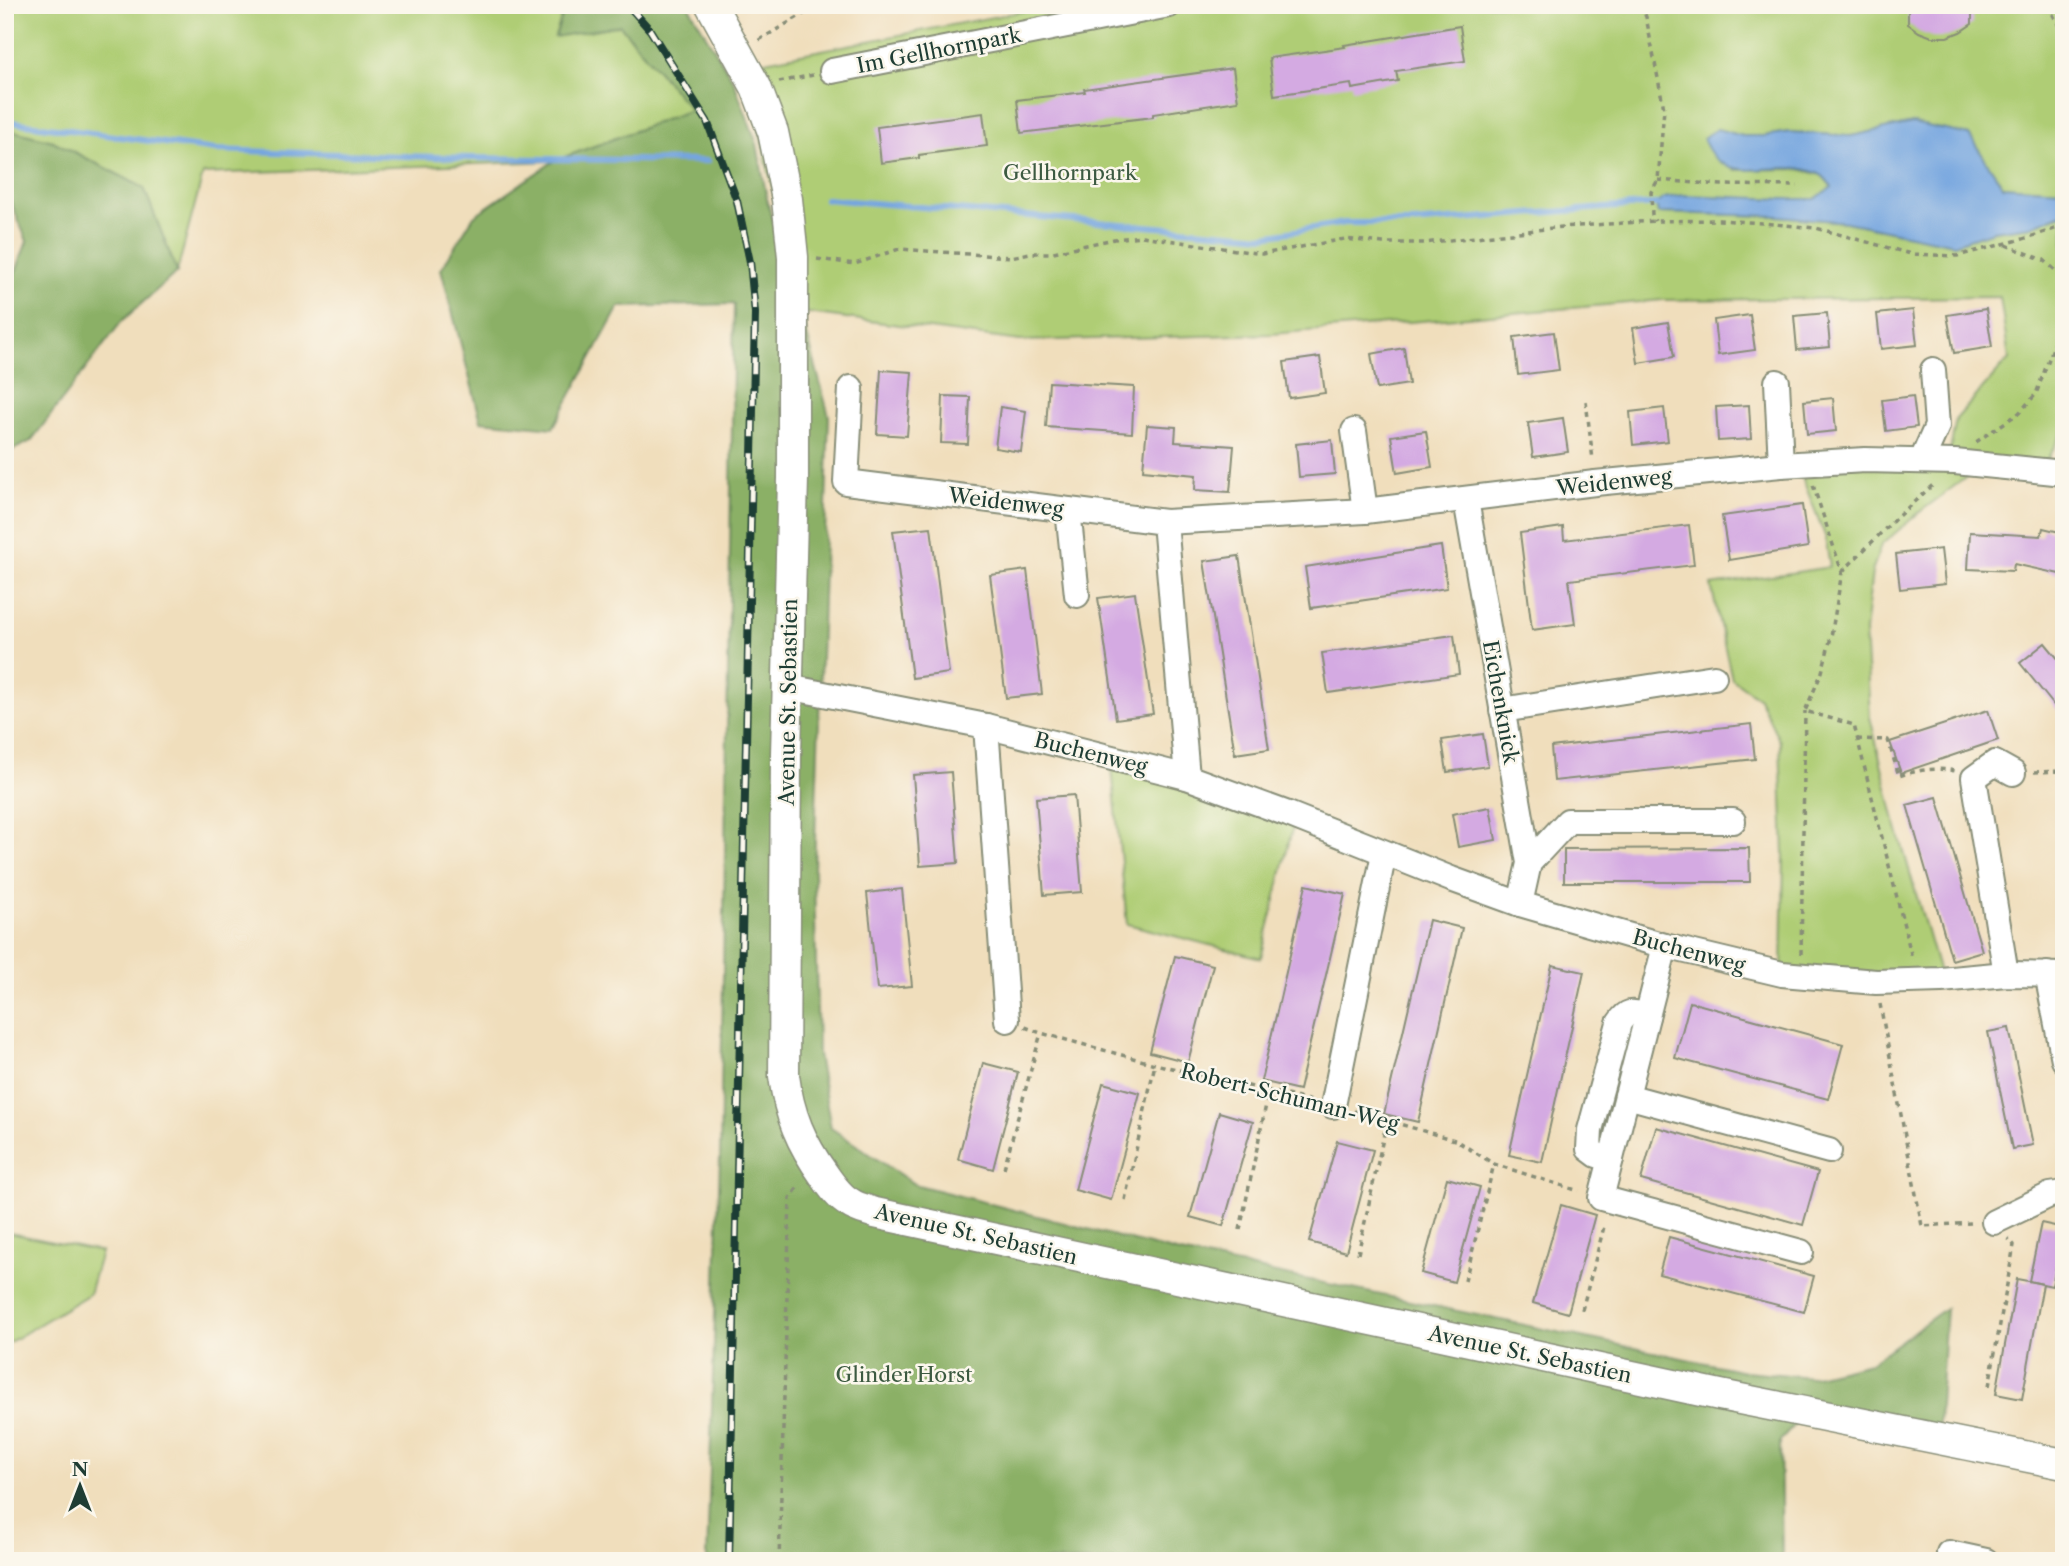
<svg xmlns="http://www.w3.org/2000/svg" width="2069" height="1566" viewBox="0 0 2069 1566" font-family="'Libre Caslon Text',serif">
<rect width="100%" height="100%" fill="#fbf7ec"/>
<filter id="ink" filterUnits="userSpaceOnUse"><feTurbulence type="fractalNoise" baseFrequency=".0143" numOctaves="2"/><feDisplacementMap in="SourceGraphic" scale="14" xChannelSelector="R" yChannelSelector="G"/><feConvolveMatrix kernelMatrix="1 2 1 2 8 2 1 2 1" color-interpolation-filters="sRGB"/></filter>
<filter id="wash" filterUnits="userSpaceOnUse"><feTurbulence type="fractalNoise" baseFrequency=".00686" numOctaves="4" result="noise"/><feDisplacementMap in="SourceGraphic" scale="28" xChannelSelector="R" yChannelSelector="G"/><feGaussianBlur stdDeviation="1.57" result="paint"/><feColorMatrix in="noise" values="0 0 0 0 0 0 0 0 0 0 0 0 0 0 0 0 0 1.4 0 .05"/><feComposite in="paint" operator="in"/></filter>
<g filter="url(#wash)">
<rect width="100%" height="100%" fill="#f0debc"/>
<g fill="#afcd74" stroke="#678554" stroke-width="2">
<path d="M5 5H566L555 36 620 25 691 110 554 161 203 174 177 272 144 188 53 141 5 129Z"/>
<path d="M1055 5H2064V192L2060 190 2003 186 1969 135 1913 123 1851 136 1789 132 1763 136H1742L1717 129 1735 170 1798 169 1822 175 1832 187 1815 199H1784L1658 213 1778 216 1846 222 1954 244 1993 231 2031 226 2064 213V429L2044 466 1988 461 1921 511 1881 545 1872 572 1865 631 1870 717 1895 821 1941 980 1782 974 1784 853 1780 742 1759 698 1732 679 1711 585 1830 567 1825 536 1795 459 1949 457 1956 419 2009 359 2000 297 1663 300 1272 334 1020 341 801 312 744 65Z"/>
<path d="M1111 758 1295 817 1261 958 1127 924Z"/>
<path d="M5 1232 101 1252 89 1294 5 1345Z"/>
</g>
<g fill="#8bb066" stroke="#55764d" stroke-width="2">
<path d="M566 5H688L734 82 757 144 767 199 782 260 801 312 829 416 814 871 818 1055 831 1128 914 1184 1176 1252 1744 1371 1811 1377 1870 1363 1946 1308 1938 1438 1805 1414 1780 1441 1782 1561H707L720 1157 734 304 619 307 553 428 481 421 441 269 474 216 554 161 691 110 620 25 555 37Z"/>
<path d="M5 129 53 141 144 188 177 272 122 321 31 441 5 454V301L27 241 10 200 5 199Z"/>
</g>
<path fill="#74a5df" stroke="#4a718a" stroke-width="2" d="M1913 123 1969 135 2003 186 2061 190 2064 192V213L2031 226 1993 231 1954 244 1846 222 1778 216 1658 213 1656 204 1664 198 1683 195 1784 199H1815L1832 187C1829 183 1825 177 1821 175 1781 153 1724 195 1703 138L1717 129 1743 136H1763L1789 132 1851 136Z"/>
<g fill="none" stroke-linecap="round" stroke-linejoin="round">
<g stroke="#74a5df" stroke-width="6">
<path d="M5 121 215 150 469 158 707 161"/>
<path d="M826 199 1264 236 1345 223H1411L1656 204"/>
</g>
</g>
<g id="blocks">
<g fill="#d4aae2">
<path d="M1908 5H1972V24L1960 32 1947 37H1932L1919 32 1908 24Z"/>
<path d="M1460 26 1465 61 1396 71 1398 81 1352 89 1351 84 1274 95 1269 58 1345 47 1344 45Z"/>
<path d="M1233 68 1238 101 1153 114V117L1021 133 1017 100 1085 92 1084 89Z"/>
<path d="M983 113 987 146 919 155V158L881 163 877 127Z"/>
<path d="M1986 309 1992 347 1954 353 1947 315Z"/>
<path d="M1913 310 1917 345 1881 349 1877 314Z"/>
<path d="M1827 313 1830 347 1797 350 1794 316Z"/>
<path d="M1750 315 1755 350 1718 355 1714 320Z"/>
<path d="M1668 322 1674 357 1638 363 1633 328Z"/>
<path d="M1554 332 1559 370 1518 375 1514 337Z"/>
<path d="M1404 348 1409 384 1377 389 1371 354Z"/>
<path d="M1320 357 1325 393 1289 398 1284 362Z"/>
<path d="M881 370 912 372 907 436 877 434Z"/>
<path d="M1049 382 1134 387 1132 433 1046 427Z"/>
<path d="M943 396 970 397 968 444 941 443Z"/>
<path d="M1913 396 1917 427 1886 431 1882 400Z"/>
<path d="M1833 398 1836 431 1807 434 1804 401Z"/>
<path d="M1749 405 1751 439 1718 441 1716 407Z"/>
<path d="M1000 407 1026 411 1021 452 995 448Z"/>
<path d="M1664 408 1668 441 1633 445 1630 412Z"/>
<path d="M1563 418 1568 452 1533 457 1528 423Z"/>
<path d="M1147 425 1176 427 1175 442 1234 446 1230 492 1195 490 1196 475 1143 470Z"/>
<path d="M1426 431 1432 467 1397 473 1391 436Z"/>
<path d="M1332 440 1335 474 1299 477 1296 444Z"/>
<path d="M1802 505 1808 547 1729 560 1722 516Z"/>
<path d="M1689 525 1694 565 1569 580 1575 624 1532 630 1520 533 1563 527 1564 540Z"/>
<path d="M931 527 949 673 912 678 893 531Z"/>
<path d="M2043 528 2064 533V575L2014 564 2013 571 1968 569 1970 532 2041 536Z"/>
<path d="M1441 546 1447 588 1311 608 1305 567Z"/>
<path d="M1941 549 1945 584 1900 589 1896 554Z"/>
<path d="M1239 556 1269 749 1235 754 1204 561Z"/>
<path d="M1027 570 1042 694 1006 698 990 575Z"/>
<path d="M1135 593 1153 714 1116 719 1098 598Z"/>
<path d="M1454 635 1459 674 1328 693 1322 653Z"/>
<path d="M2045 643 2064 666V718L2020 663Z"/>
<path d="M1988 710 1998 740 1901 773 1890 742Z"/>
<path d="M1751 724 1755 759 1554 781 1551 747Z"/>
<path d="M1483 734 1488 766 1447 772 1442 740Z"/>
<path d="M951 772 958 863 920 866 913 775Z"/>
<path d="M1074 795 1082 892 1044 895 1036 798Z"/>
<path d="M1937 797 1982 951 1952 960 1907 805Z"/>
<path d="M1490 807 1496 840 1458 847 1452 814Z"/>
<path d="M1749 848 1750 882H1564V849Z"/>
<path d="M1306 885 1345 894 1299 1090 1261 1081Z"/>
<path d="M902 889 912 986 877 989 867 893Z"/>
<path d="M1429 920 1462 928 1418 1122 1384 1114Z"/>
<path d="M1175 956 1213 965 1188 1062 1150 1052Z"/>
<path d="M1552 965 1584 972 1542 1162 1509 1155Z"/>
<path d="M1690 1002 1843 1044 1828 1099 1675 1058Z"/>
<path d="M2009 1028 2033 1145 2012 1149 1988 1032Z"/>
<path d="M983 1063 1018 1072 993 1169 958 1159Z"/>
<path d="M1103 1083 1140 1093 1111 1200 1075 1190Z"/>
<path d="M1219 1112 1253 1122 1223 1226 1190 1217Z"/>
<path d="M1656 1127 1818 1172 1803 1225 1641 1180Z"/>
<path d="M1337 1141 1373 1150 1346 1252 1309 1242Z"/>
<path d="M1447 1178 1480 1187 1454 1282 1421 1273Z"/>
<path d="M1561 1205 1595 1215 1568 1313 1533 1303Z"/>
<path d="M2041 1223 2064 1228 2052 1286 2029 1281Z"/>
<path d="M1669 1237 1814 1276 1804 1312 1659 1274Z"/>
<path d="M2017 1279 2043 1284 2022 1399 1996 1394Z"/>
</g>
</g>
</g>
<g filter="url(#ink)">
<use href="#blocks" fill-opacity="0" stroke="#888e78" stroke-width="2"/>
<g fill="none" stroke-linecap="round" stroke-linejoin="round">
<g stroke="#888e78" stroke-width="28">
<g id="minor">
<path d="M832 71 1169 5"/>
<path d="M1777 382 1781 465"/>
<path d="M851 388 846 482 1165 522 1365 511 1595 483 1781 465 1865 460 1955 462 2064 473"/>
<path d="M1354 431 1365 511"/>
<path d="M1922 460 1937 426 1933 370"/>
<path d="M1466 500 1529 863 1520 904"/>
<path d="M1068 510 1077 595"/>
<path d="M1165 522 1187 777"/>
<path d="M788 687 986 726 1187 777 1288 814 1451 879 1520 904 1665 946 1782 974 1876 982 1941 980 2006 974 2064 975"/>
<path d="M1502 710 1714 677"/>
<path d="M986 726 1007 1020"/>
<path d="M1529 863 1568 821H1733"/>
<path d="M1665 946 1601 1198 1801 1252"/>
<path d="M2006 974 1974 778 1995 763 2013 773"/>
<path d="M2047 974 2064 1060"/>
<path d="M1627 1096 1829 1151"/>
<path d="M1333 1106 1384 853"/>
<path d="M1611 1159 1597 1155 1589 1149 1590 1130 1619 1023C1628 1009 1632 1012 1647 1016"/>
<path d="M1994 1222 2050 1195 2064 1193"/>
<path d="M1949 1553 1986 1561"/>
</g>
</g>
<g stroke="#888e78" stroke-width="33">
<path id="major" d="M711 5 756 87 773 132 787 199 793 257V478L786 754 784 1076C789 1115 801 1143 824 1175 831 1185 839 1197 850 1203 857 1208 867 1210 875 1213L1720 1395 2064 1464"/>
</g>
<g stroke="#888e78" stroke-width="3.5" stroke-dasharray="5 5" stroke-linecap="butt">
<path d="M1641 5 1646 17 1664 109 1658 180 1651 192 1652 215 1655 221"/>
<path d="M2048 5 2064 36"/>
<path d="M759 40 805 13V5"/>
<path d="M779 82 813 75"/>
<path d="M1658 180 1722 185 1798 186"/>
<path d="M2006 245 2044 260 2064 278"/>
<path d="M817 259 855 264 899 249 1011 257 1030 253H1049L1114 239 1142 236 1262 254 1345 239 1383 243H1424L1562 227 1655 221 1719 220 1763 223 1816 228 1911 254 1957 256 2023 239 2064 226"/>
<path d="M1586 401 1593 460"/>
<path d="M1976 442 2019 413 2036 394 2064 318"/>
<path d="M1813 485 1842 572 1831 637 1822 672 1805 711 1854 725 1912 958"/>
<path d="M1842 572 1895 519 1934 484"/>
<path d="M1857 739 1888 740 1899 776C1917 770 1937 767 1955 771"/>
<path d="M2034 772 2064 771"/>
<path d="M1801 954 1805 711"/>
<path d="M1880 1004 1922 1226 1972 1223"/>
<path d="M1025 1027 1041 1033 1155 1064 1312 1101"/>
<path d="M1354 1111 1455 1140 1494 1164 1579 1191"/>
<path d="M1004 1168 1041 1033"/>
<path d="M1125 1200 1155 1064"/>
<path d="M1240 1230 1269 1090"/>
<path d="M1358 1254 1387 1120"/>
<path d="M1465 1281 1494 1164"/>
<path d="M1582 1310 1605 1223"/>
<path d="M1989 1386 2014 1245 2008 1238"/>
<path d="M779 1561 790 1198 800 1185"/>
</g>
<use href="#minor" stroke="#fff" stroke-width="24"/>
<use href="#major" stroke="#fff" stroke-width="30"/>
<g stroke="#1f3d34" stroke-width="8">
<path id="rail" d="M628 5 650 30 707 121 737 201 750 262 755 313 729 1561"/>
</g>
<use href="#rail" stroke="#fbf7ec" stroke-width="5" stroke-dasharray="16" stroke-linecap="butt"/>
</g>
</g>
<g text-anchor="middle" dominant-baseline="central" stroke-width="5" stroke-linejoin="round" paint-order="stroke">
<g font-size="21" fill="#1f3d34" stroke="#fbf7ec">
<text transform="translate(939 50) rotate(-11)">Im Gellhornpark</text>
<text transform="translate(1614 482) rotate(-6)">Weidenweg</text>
<text transform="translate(1006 502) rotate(7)">Weidenweg</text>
<text transform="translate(788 702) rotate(-89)">Avenue St. Sebastien</text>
<text transform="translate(1501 702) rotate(80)">Eichenknick</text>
<text transform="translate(1091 753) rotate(14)">Buchenweg</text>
<text transform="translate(1689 951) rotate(15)">Buchenweg</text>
<text transform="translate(1290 1097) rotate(14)">Robert-Schuman-Weg</text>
<text transform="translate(976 1234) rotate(13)">Avenue St. Sebastien</text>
<text transform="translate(1530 1354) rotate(12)">Avenue St. Sebastien</text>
</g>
<g font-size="21" fill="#3c5a41" stroke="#fbf7ec">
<text x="1070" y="172">Gellhornpark</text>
<text x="904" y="1374">Glinder Horst</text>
</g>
</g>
<rect width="2069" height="1566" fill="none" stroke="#fbf7ec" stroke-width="28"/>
<g transform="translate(80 1486)" stroke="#fbf7ec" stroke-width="5" paint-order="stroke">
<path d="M0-5L12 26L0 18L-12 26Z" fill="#1f3d34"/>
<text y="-10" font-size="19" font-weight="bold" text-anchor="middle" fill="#1f3d34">N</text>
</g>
</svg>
